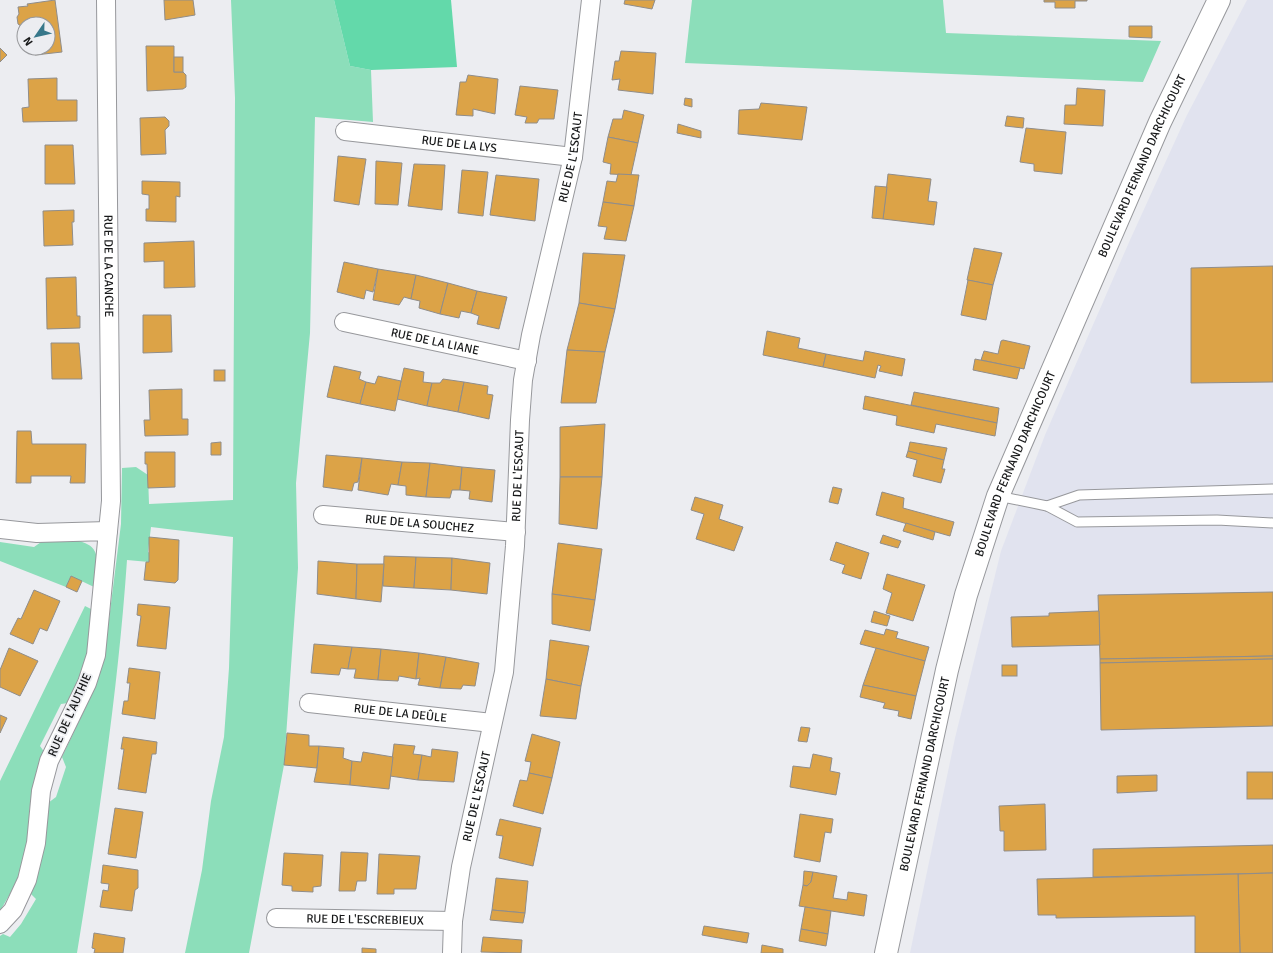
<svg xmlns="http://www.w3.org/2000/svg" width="1273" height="953" viewBox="0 0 1273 953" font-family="Signika,sans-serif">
<rect width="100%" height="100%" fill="#ecedf1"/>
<path fill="#e1e3ef" d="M1247 0H1273V953H910L955 738 1001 551 1045 435 1130 240 1186 117Z"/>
<g fill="#8cdeba">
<path d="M231 0H334L350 66 371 70 373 122 315 117 310 333 296 483 298 568 284 765 249 953H185L202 870 211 801 224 737 229 668 233 537 151 527 148 552 150 553 149 562 127 560C118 692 98 823 77 953H0V936L3 934 10 937 21 924 36 899 30 893C43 861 45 836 48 803L56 797 66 767 62 757 90 698 104 659 121 524 122 468 136 467 148 475 149 504 233 500 235 98Z"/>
<path d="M692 0H943L946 33 1161 41 1143 82 685 63Z"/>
<path d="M44 540C61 540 97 535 97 561 97 569 95 578 94 587L71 576 66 587 0 561V542L34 547Z"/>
<path d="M85 606 93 610 90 644 84 670 68 703 61 704 40 746 45 753 36 776 30 805 27 843 18 880 0 911V781Z"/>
</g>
<path fill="#63d9aa" d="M334 0H451L457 67 371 70 350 66Z"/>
<g fill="#dca347" stroke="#908d8a">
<path d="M55 0 62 52 35 55 34 48H48V24H24V26H21L18 24 17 17 19 14 18 7 28 6 27 4Z"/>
<path d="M164 0H193L195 15 165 20Z"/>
<path d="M625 0H655L652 9 624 4Z"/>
<path d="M1044 0H1087V1H1075V8H1055V2H1044Z"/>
<path d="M1129 26H1152V38L1129 37Z"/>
<path d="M146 46H174V72H183L186 75V87L183 89 147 91Z"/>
<path d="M0 48 7 55 0 62Z"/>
<path d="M621 51 656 53 653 94 618 90 620 79 612 80 615 61H619Z"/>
<rect x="174" y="57" width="9" height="15"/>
<path d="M468 75 498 79 495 114 473 109V116L456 115 460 82H466Z"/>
<path d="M57 78V100H77V121L23 122 22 108 29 107 28 79Z"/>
<path d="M520 86 558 90 554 119H539L537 123H525L527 117 515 115Z"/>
<path d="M1077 88 1105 90 1103 126 1064 124 1065 105H1076Z"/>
<path d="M685 98 692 99V107L684 105Z"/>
<path d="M761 103 807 107 802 140 738 134 739 110 759 109Z"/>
<path d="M624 110 644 115 638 143 608 137 613 119H622Z"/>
<path d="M1007 116 1024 118 1023 128 1005 126Z"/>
<path d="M165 117 169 121V126L165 130 166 154 141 155 140 118Z"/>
<path d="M678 124 701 131V138L677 133Z"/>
<path d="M1026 128 1066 132 1062 174 1034 171V164L1020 162Z"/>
<path d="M608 137 638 143 631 175 610 174 611 164 603 162Z"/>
<path d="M45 145H73L75 184H45Z"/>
<path d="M338 156 366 159 359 205 334 201Z"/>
<path d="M376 161 402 163 398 205 375 204Z"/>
<path d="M414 164 445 165 442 210 408 206Z"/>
<path d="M462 170 488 172 483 216 458 213Z"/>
<path d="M618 174 639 175 634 206 603 202 607 181 616 182Z"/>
<path d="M888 174 931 179 928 201 937 202 934 225 883 219Z"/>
<path d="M496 175 539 179 535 221 490 215Z"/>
<path d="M142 181 180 182V197L176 196V222L146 221V209H149V195L142 194Z"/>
<path d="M875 186 887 187 883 219 872 218Z"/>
<path d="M603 202 634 206 626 241 604 239 607 227 598 226Z"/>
<path d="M74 210V222H72L73 245 44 246 43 211Z"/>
<path d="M194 241 195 287 164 288V261L144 262V243Z"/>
<path d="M974 248 1002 253 993 285 967 280Z"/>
<path d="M583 253 625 255 615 309 579 303Z"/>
<path d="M344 262 378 269 373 292 366 290 364 299 337 292Z"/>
<path d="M1273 266V382L1191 383V268Z"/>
<path d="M378 269 416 275 411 299 404 297 399 305 373 300Z"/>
<path d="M416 275 448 283 440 314 419 308 420 301 411 299Z"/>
<path d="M76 277 77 316H80V328L47 329 46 278Z"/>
<path d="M968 280 993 285 986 320 961 315Z"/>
<path d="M448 283 477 291 471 313 461 311 459 318 440 314Z"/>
<path d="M477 291 507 297 499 329 477 324 479 316 471 313Z"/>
<path d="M579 303 615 309 605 352 567 350Z"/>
<path d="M143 315H171L172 352 143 353Z"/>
<path d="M767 331 800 338 798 348 826 354 823 367 763 355Z"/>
<path d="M1003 340 1030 346 1024 369 981 360 984 351 998 354 1001 341Z"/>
<path d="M51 343H79L82 379H52Z"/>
<path d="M567 350 605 352 596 403H561Z"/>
<path d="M865 351 905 359 902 376 879 371 881 366 878 365 875 378 823 367 826 354 863 361Z"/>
<path d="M975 359 1020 368 1017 379 973 370Z"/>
<path d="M334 366 361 372 359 379 366 382 360 404 327 397Z"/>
<path d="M404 368 424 372 423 382 432 383 427 406 397 399Z"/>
<rect x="214" y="370" width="11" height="11"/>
<path d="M378 376 401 381 395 411 360 404 366 382 375 384Z"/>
<path d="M443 379 464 382 458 412 427 406 432 383H440Z"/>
<path d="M464 382 488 386 487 394 493 395 489 419 458 412Z"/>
<path d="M182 389V419H188V435L145 436 144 420H150L149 390Z"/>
<path d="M914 392 999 408 997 423 911 405Z"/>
<path d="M865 396 997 423 995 436 936 424 934 433 896 425 897 416 863 409Z"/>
<path d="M605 424 602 477H560V427Z"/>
<path d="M17 431H31L32 444H86L85 483H70L71 476H31V483H16Z"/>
<path d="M221 442V455H211V443Z"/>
<path d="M910 442 947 448 944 460 908 451Z"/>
<path d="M908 451 944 460 942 469H945L941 483 913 476 917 460 906 457Z"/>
<path d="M145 452H175V487L148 488 147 464H145Z"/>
<path d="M326 455 362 458 358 482 354 483 352 491 323 487Z"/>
<path d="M362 458 402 462 398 485 391 484 388 495 358 490Z"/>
<path d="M402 462 430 463 426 497 406 495V486L398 485Z"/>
<path d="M430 463 462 467 460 490H452L450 498 426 497Z"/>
<path d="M462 467 495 470 492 502 469 499 470 491 460 490Z"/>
<path d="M560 477H602L597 529 559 524Z"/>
<path d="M833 487 842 489 838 504 829 502Z"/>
<path d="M882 492 904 498 903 508 954 522 950 536 876 515Z"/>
<path d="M695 497 723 505 719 519 743 527 734 551 696 539 704 514 691 510Z"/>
<path d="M906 523 935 532 933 540 903 531Z"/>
<path d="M883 535 901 541 898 548 880 543Z"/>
<path d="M149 537 179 540 178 580 175 583 144 580 146 562H149Z"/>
<path d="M836 542 869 553 861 579 842 573 845 565 830 560Z"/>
<path d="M558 543 602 549 595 600 552 594Z"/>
<path d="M384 556 416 557 414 588 383 586Z"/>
<path d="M416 557 452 558 451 590 414 588Z"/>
<path d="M452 558 490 563 487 594 451 590Z"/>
<path d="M318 561 357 564 356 599 317 594Z"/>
<path d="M357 564H384L381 602 356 599Z"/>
<path d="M887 574 925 585 913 621 886 613 892 593 883 589Z"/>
<path d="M71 576 82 581 77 592 66 587Z"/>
<path d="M34 590 60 601 47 631 40 628 33 644 10 634 18 618 21 619Z"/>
<path d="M1273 592V656L1100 659 1098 595Z"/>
<path d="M552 594 595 600 590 631 552 624Z"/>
<path d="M138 604 170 607 166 649 137 646 141 616 137 615Z"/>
<path d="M874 611 890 616 887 626 871 622Z"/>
<path d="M1099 611 1100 645 1012 647 1011 617 1049 616V613Z"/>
<path d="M886 629 898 632 896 638 929 647 925 661 860 644 865 630 884 635Z"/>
<path d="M550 640 589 646 581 686 546 679Z"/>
<path d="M314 644 352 647 348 669 341 668 339 675 311 673Z"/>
<path d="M352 647 381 649 378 680 354 678 356 669H348Z"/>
<path d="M9 648 38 661 20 696 0 687V670Z"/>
<path d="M876 648 925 661 916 696 863 685Z"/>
<path d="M381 649 419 653 416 679 399 676 398 681 378 680Z"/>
<path d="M419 653 446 657 440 688 418 685 420 678 416 679Z"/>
<path d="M1273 656V659L1100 663V659Z"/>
<path d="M446 657 479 663 475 686 463 685 461 689 440 688Z"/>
<path d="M1273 659V726L1101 730 1100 663Z"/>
<rect x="1002" y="665" width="15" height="11"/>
<path d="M129 668 160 672 155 719 122 714 124 701H128L130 683H127Z"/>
<path d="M546 679 581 686 576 719 540 716Z"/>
<path d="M863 685 916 696 911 719 898 716 899 711 883 708 885 703 860 697Z"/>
<path d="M0 715 7 718 0 733Z"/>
<path d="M801 727 810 728 807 742 798 741Z"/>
<path d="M287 733 309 735V746H319L317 768 284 765Z"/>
<path d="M532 734 560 742 552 778 529 773 531 762 525 761Z"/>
<path d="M123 737 157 742 156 754H152L146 793 118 789 124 749H121Z"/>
<path d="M394 744 415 746 413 754 422 755 418 780 390 776Z"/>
<path d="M319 746 344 748 343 758 352 761 350 785 314 782 317 768Z"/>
<path d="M432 749 458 752 454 782 418 780 422 755 431 757Z"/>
<path d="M363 752 393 757 389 789 350 785 352 761 361 762Z"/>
<path d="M813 754 832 758 830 771 840 773 836 795 790 787 793 766 810 768Z"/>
<rect x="1247" y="772" width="26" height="27"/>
<path d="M529 773 552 778 543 814 513 806 520 780 527 781Z"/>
<path d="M1157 775V791L1117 793V776Z"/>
<path d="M1045 804 1046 850 1004 851V831H1000L999 806Z"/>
<path d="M115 808 143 812 136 858 108 854Z"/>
<path d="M800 814 833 819 831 833 825 832 820 862 794 857Z"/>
<path d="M500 819 541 828 533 866 499 858 503 836 496 835Z"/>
<path d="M1273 845V873L1093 877V849Z"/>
<path d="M341 852 368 853 366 881H357L355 891H339Z"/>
<path d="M284 853 323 855 321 886 313 887V892L292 891V886L282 885Z"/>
<path d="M379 854 420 856 416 889H394V894H377Z"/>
<path d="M103 865 138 870V888L135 890 132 911 100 907 103 890 108 891 109 884 101 883Z"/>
<path d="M804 871 813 872 811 882 807 886 803 885Z"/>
<path d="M813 872 837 876 833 898 847 900 848 892 867 895 864 916 799 906 803 885 807 886 811 882Z"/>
<path d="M1273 873V953H1240L1238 874Z"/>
<path d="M1238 874 1240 953H1195V916L1056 918V915H1038L1037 879Z"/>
<path d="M496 878 528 881 525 913 492 910Z"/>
<path d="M805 907 831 911 828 934 801 929Z"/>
<path d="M492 910 525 913 523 923 490 920Z"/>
<path d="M704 926 749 933 747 943 702 935Z"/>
<path d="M801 929 828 934 826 946 799 941Z"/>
<path d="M94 933 125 938 123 953H94L95 949 92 948Z"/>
<path d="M483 937 522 940 521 953 481 952Z"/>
<path d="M762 945 783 949V953H761Z"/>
<path d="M362 948 376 949V953H362Z"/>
</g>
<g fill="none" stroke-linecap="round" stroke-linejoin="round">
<g stroke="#97989c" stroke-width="11">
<g id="lane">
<path d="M998 496 1047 506 1077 522 1217 520 1273 523"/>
<path d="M1047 506 1079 495 1273 489"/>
</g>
</g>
<g stroke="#97989c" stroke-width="20">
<g id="street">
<path id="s1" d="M106 0 111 501 108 531"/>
<path id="s2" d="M345 131 573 157"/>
<path id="s3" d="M344 322 527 361"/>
<path id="s4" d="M323 515 516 532"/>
<path d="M0 529 37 533 108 531 96 655 87 683 49 761 41 791 36 843 27 880 13 910 0 924"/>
<path id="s5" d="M309 703 492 723"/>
<path id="s6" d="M276 918 453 921"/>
<path id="s7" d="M452 953 453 921 461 867 504 672 515 546 520 420 523 380 531 335 573 157 591 0"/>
</g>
</g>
<g stroke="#97989c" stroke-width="24">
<g id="secondary">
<path id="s8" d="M886 953 947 670 966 595 998 496 1160 122 1219 0"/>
</g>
</g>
<use href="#lane" stroke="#fff" stroke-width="9"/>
<use href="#street" stroke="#fff" stroke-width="18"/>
<use href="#secondary" stroke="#fff" stroke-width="22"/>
</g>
<g text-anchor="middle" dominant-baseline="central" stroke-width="3.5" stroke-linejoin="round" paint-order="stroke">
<g font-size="12" fill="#171819" stroke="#ecedf1">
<text stroke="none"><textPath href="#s2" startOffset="115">RUE DE LA LYS</textPath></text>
<text stroke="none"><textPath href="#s7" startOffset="807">RUE DE L'ESCAUT</textPath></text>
<text stroke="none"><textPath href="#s8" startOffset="831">BOULEVARD FERNAND DARCHICOURT</textPath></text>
<text stroke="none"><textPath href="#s1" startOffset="266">RUE DE LA CANCHE</textPath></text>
<text stroke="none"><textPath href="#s3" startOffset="93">RUE DE LA LIANE</textPath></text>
<text stroke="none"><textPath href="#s8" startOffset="507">BOULEVARD FERNAND DARCHICOURT</textPath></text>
<text stroke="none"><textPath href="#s7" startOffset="483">RUE DE L'ESCAUT</textPath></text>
<text stroke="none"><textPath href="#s4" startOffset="97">RUE DE LA SOUCHEZ</textPath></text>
<text stroke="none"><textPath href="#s5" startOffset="92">RUE DE LA DEÛLE</textPath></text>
<text transform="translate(70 715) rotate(-66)">RUE DE L'AUTHIE</text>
<text stroke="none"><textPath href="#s8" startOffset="183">BOULEVARD FERNAND DARCHICOURT</textPath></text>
<text stroke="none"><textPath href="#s7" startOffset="159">RUE DE L'ESCAUT</textPath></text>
<text stroke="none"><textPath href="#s6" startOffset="89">RUE DE L'ESCREBIEUX</textPath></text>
</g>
</g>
<g transform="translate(36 36) rotate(236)"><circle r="19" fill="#ecedf1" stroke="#97989b"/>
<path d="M0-3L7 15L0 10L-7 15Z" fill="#37778a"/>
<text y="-6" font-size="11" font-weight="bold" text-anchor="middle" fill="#171819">N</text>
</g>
</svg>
